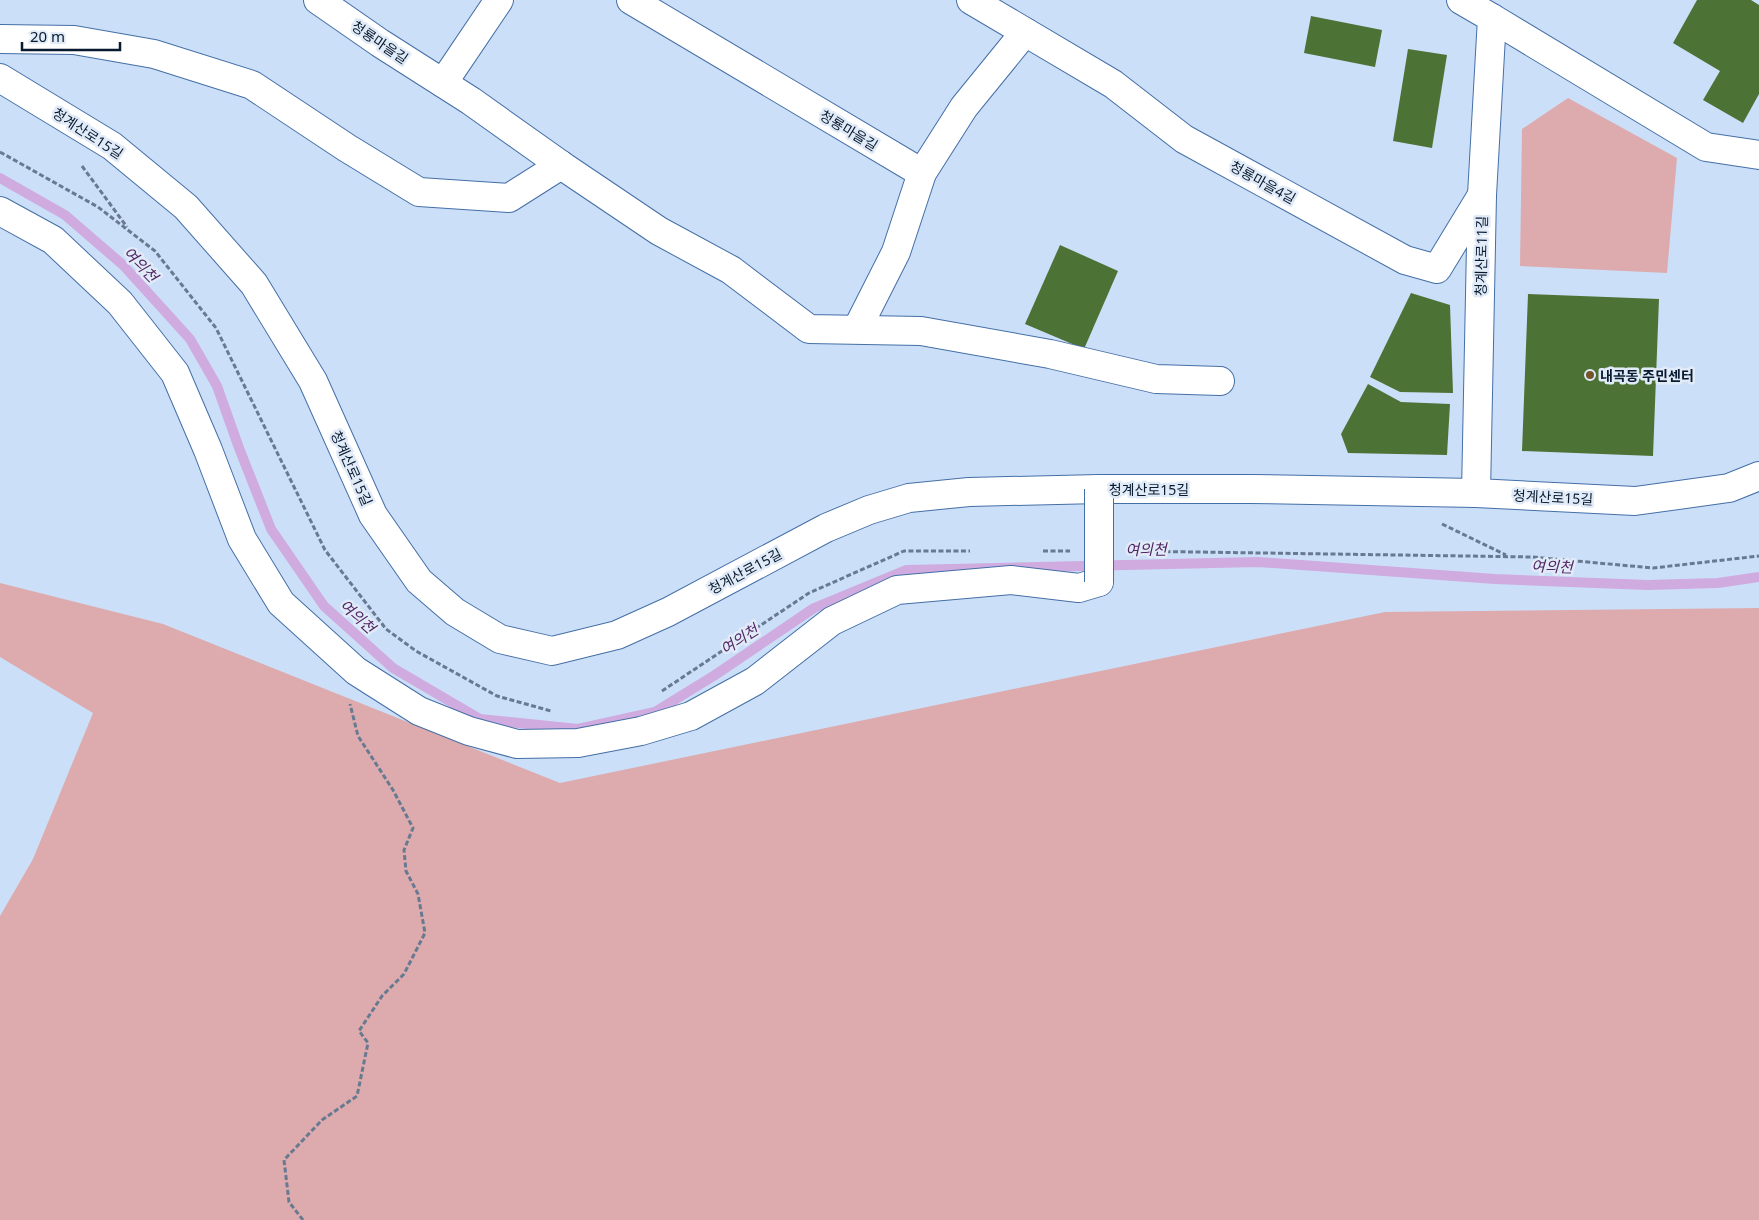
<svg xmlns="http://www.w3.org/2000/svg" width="1759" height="1220" viewBox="0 0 1759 1220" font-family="'Noto Sans','Noto Sans KR',sans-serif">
<rect width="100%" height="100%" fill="#ccdff8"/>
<g fill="#ddabad">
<path d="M1568 98 1677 158 1667 273 1520 266 1522 129Z"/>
<path d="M0 583 163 624 560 783 1385 612 1759 608V1220H0V916L33 859 93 713 0 657Z"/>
</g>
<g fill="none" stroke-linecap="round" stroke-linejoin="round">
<path stroke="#cfabdf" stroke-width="10" d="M0 178 65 215 123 265 190 339 217 386 239 448 271 529 324 606 393 668 480 719 578 729 655 712 715 675 814 608 906 570 1258 562 1495 579 1648 585 1718 583 1759 577"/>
</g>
<g fill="#4c7235">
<path d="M1697 0H1751L1759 5V94L1743 123 1703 100 1720 71 1673 43Z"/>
<path d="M1311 16 1382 30 1375 67 1304 53Z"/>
<path d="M1408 49 1447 55 1432 148 1393 141Z"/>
<path d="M1060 245 1118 271 1084 349 1025 324Z"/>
<path d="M1411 293 1450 305 1453 393 1400 392 1370 377Z"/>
<path d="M1528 294 1659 299 1653 456 1522 451Z"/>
<path d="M1368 384 1401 402 1450 404 1447 455 1348 453 1341 434Z"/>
</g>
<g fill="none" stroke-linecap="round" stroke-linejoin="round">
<g stroke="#446fa6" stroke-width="30">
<g id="minor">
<path d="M318 0 380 43 471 101 561 165 659 231 731 270 809 329 921 331 1050 354 1156 379 1220 381"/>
<path d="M631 0 922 173"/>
<path d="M971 0 1113 84 1184 139 1405 260 1437 269 1482 195"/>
<path d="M1461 0 1492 18 1482 195 1476 493"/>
<path d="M1492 18 1706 147 1759 155"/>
<path d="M0 39 74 40 154 54 252 85 347 148 419 192 509 198 561 165"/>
<path d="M0 78 112 146 186 207 254 284 313 381 373 515 419 581 455 612 500 639 552 651 617 635 668 612 826 528 869 510 909 498 969 492 1099 489H1251L1476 493 1635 501 1729 488 1759 476"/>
<path d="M443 83 499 0"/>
<path d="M0 211 53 240 120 303 175 373 208 450 242 539 281 603 356 671 419 711 469 731 517 744 578 743 641 731 691 716 755 681 832 621 897 590 1011 580 1079 588 1099 582"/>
<path d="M857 329 896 252 922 173 964 107 1025 32"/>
</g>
</g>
<g stroke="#677a91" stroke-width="3" stroke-dasharray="5 2.5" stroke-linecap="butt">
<path d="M0 152 98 207 155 251 216 328 325 550 386 629 416 651 497 696 551 711"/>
<path d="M82 166 127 227"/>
<path d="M1442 524 1506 555"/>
<path d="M1043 551H1070"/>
<path d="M1128 551 1532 557 1653 568 1759 556"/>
<path d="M662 691 809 593 904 551H970"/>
<path d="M303 1220 289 1202 284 1160 322 1120 357 1096 368 1043 359 1031 382 996 404 974 425 933 418 894 406 871 404 850 413 828 393 790 358 736 350 704"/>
</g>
<use href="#minor" stroke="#fff" stroke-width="28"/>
<g stroke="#446fa6" stroke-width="30" stroke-linecap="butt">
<path id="minor-bridge" d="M1099 489V582"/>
</g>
<use href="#minor-bridge" stroke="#fff" stroke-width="28"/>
</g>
<circle fill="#735529" stroke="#e1ebf8" stroke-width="2" cx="1590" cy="375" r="5"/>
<g text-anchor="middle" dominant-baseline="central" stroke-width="5" stroke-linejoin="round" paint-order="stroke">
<g font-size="14" fill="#081a30" stroke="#e1ebf8">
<text transform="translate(380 42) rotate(34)">청룡마을길</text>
<text transform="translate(849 130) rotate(31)">청룡마을길</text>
<text transform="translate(88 133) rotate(33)">청계산로15길</text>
<text transform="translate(1263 182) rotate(29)">청룡마을4길</text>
<text transform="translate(1481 256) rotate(-89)">청계산로11길</text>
<text transform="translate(352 468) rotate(66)">청계산로15길</text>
<text x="1149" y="489">청계산로15길</text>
<text transform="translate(1553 497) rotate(3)">청계산로15길</text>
<text transform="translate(745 571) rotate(-28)">청계산로15길</text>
</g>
<g font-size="14" font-weight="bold" fill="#081a30" stroke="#e1ebf8" text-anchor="start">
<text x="1600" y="375">내곡동 주민센터</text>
</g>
<g font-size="15" font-style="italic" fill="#512563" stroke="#e1ebf8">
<text transform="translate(141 264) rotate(46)">여의천</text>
<text transform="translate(1146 549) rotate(-1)">여의천</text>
<text transform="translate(1552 566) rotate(2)">여의천</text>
<text transform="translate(358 616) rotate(42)">여의천</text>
<text transform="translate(739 639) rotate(-33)">여의천</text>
</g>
</g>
<path d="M22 42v8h98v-8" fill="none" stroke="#081a30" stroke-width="2.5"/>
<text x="30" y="42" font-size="15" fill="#081a30" stroke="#e1ebf8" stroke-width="4" paint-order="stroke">20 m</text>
</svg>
